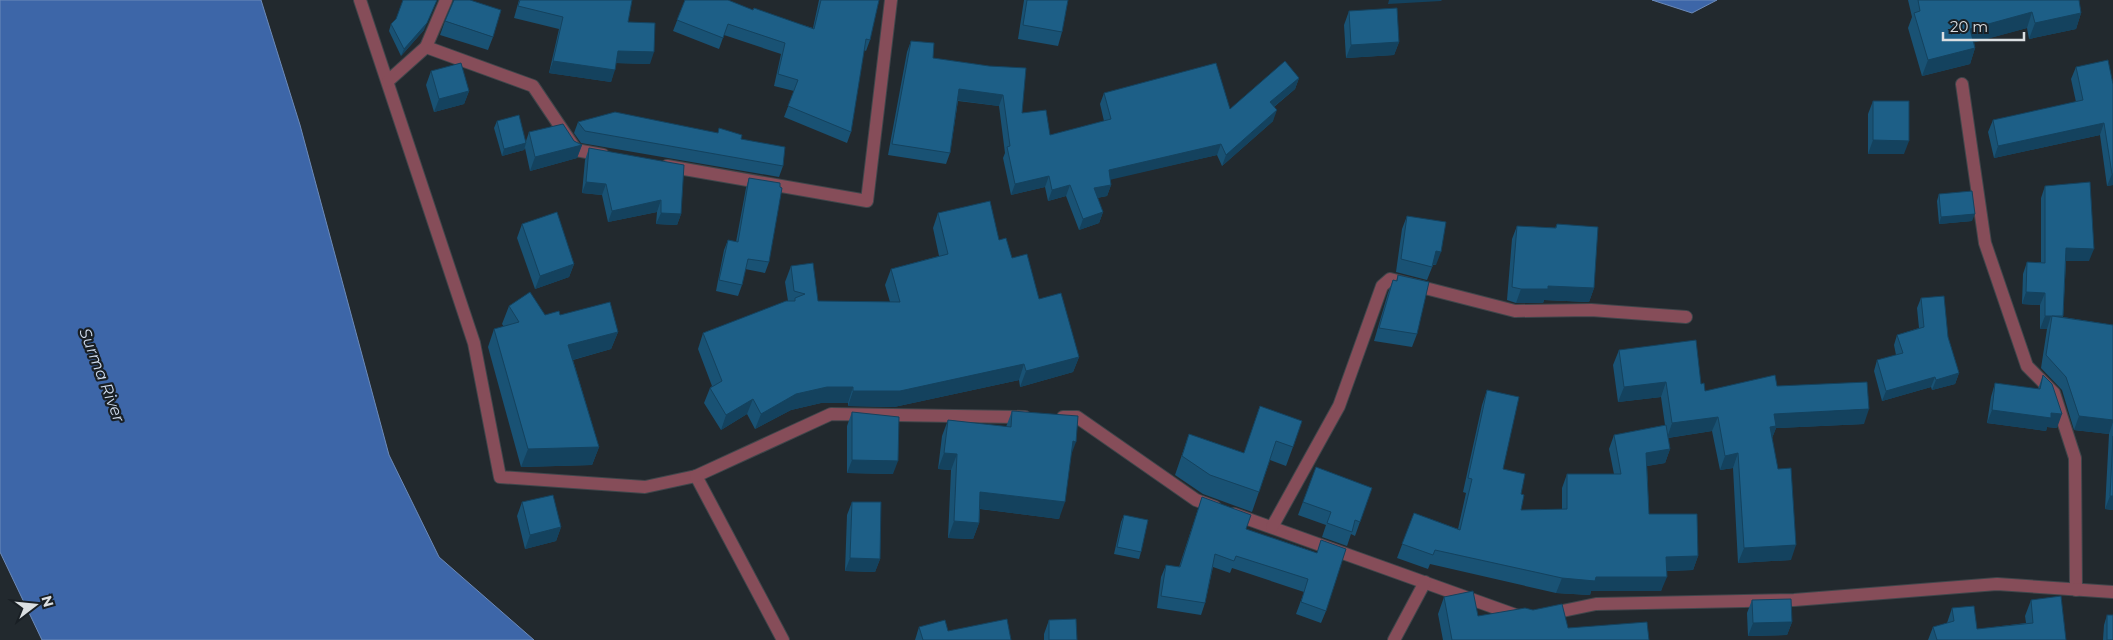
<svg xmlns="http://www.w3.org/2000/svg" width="2113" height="640" viewBox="0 0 2113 640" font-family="Montserrat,sans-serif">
<rect width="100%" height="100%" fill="#22292e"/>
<g fill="#3d66a8" stroke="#6c8ab9">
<path d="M0 0H261L300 125 389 455 439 557 534 640H42L0 552Z"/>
<path d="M1652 0H1717L1692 13Z"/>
</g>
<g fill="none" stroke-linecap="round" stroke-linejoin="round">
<g stroke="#40464b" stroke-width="14">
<g id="street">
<path d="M360 0 474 343 500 477 645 487 696 476 783 640"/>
<path d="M426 47 533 86 576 150 603 155"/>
<path d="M388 81 426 47 446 0"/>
<path d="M1962 84 1985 243 2027 366 2054 393 2075 458 2076 590"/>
<path d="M667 166 867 201 891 0"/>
<path d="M1063 417H1077L1196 500 1215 507"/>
<path d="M696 476 831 414 1025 417"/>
<path d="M1234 514 1521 617"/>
<path d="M1272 527 1339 406 1382 286 1390 279 1515 311 1591 310 1686 317"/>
<path d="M1548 614 1596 604 1794 600 1997 584 2113 592"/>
<path d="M1394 640 1425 582"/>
</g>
</g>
<use href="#street" stroke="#864d59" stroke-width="12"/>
</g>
<g fill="#195274">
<path d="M519 0H632L628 22 650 64 616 63 611 82 549 73 559 29 514 18Z"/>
<path d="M685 0 753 10 813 28 819 0H879L870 40 866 51 864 50 851 132 847 143 784 117 794 91 774 86 781 54 724 35 719 49 673 31Z"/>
<path d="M1024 0H1068L1062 32 1058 46 1018 39Z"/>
<path d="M1908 0H2079L2081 13 2076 29 2029 39 2027 28 1974 42 1975 48 1970 64 1922 76 1908 28 1912 17Z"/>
<path d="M1349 11 1399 42 1394 55 1346 58 1344 25Z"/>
<path d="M445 21 493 37 488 50 440 35Z"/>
<path d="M391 24 424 30 401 56 389 31Z"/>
<path d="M911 41 933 58 989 66 1022 113 1050 135 1104 121 1100 104 1104 93 1230 109 1299 78 1295 89 1274 107 1273 121 1222 166 1217 155 1110 179 1111 185 1107 196 1097 198 1103 212 1099 223 1079 230 1066 196 1048 201 1045 187 1011 195 1003 158 1005 153 999 106 958 101 950 153 946 164 888 155 907 52Z"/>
<path d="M2076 67 2113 84V185L2107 186 2100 135 1994 158 1988 132 1993 120 2076 102 2071 79Z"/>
<path d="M431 71 469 91 464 104 434 112 426 85Z"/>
<path d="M1873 101 1904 154H1868V114Z"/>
<path d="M497 121 526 141 529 132 574 141 582 145 577 158 530 171 525 148 524 150 502 156 494 128Z"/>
<path d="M578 122 741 139 783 166 779 177 581 143 574 133Z"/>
<path d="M589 148 681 214 677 225 656 224 657 212 608 222 602 195 582 193 585 160Z"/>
<path d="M749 178 769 262 765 273 745 269 742 285 738 296 716 291 724 250 728 240 736 242 746 188Z"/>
<path d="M2045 186 2089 261H2066L2063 317 2113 325V510L2105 509 2109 434 2074 430 2062 390 2041 368 2047 329H2040V305L2022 304 2023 274 2027 262H2041V198Z"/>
<path d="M1939 194 1972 221 1939 224 1937 201Z"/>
<path d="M938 213 999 240 1012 258 1079 357 1073 372 1020 387 1019 380 894 407 848 406V403H821L791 410 755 429 747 414 721 430 704 403 710 388 712 386 698 349 703 333 788 301 785 282 791 266 818 301 890 302 885 285 891 269 939 256 933 228Z"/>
<path d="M1407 216 1436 265H1433L1427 280 1396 272 1402 229Z"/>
<path d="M522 224 574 264 569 277 535 289 517 238Z"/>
<path d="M1557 224 1594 288 1589 302 1544 300 1543 303H1516L1507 300 1512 239 1517 226 1555 228Z"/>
<path d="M1398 275 1417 334 1412 347 1374 341 1388 293 1393 280 1396 281Z"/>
<path d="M1921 298 1948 337 1959 373 1955 384 1932 390 1931 387 1882 401 1874 371 1877 360 1896 355 1894 345 1897 335 1919 328 1917 308Z"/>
<path d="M509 306 545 315H560L618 332 611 349 573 360 599 447 592 465 521 467 488 347 494 329 504 327 502 324Z"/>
<path d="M1619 350 1701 384 1705 391 1777 386 1864 424 1776 428 1772 438 1791 560 1738 563 1733 468 1720 470 1712 431 1668 438 1670 449 1665 463 1647 466 1649 514 1698 556 1693 570 1667 571 1661 591H1591L1590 595 1556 593 1430 564 1428 569 1397 558 1414 513 1458 529 1466 493 1463 492 1482 405 1487 390 1503 469 1521 494V510L1562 509V488L1567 474H1614L1609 449 1614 435 1665 425 1661 397 1618 402 1613 365Z"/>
<path d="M2043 375 2057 428 2047 427 2046 431 1987 423 1991 397 1995 383 2038 389Z"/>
<path d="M1260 406 1293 447 1286 466 1270 460 1252 512 1203 494 1175 475 1189 434 1244 453Z"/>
<path d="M1012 411 1071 455 1059 519 980 509 979 523 973 539 948 538 951 470 938 469 942 436 948 420 1006 427Z"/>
<path d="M852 412 893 474 847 473V426Z"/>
<path d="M1316 467 1372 488 1355 536 1351 534 1347 546 1322 537 1326 525 1298 515Z"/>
<path d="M1202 497 1246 529 1317 553 1326 611 1321 623 1296 614 1304 592 1232 568 1230 573 1213 567 1205 603 1201 615 1157 608 1161 577 1166 565 1179 567Z"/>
<path d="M522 502 561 527 556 541 525 549 517 516Z"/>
<path d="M852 502 880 559 875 572 845 571 847 515Z"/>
<path d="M1124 515 1141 552 1139 559 1114 554 1121 522Z"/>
<path d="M1444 597 1478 616 1649 640H1443L1438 614Z"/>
<path d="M1752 600 1792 622 1787 635 1748 636 1747 613Z"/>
<path d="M2031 600 2066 640H1928L1933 627 1947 623 1952 608 1977 629 2026 623 2025 616Z"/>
<path d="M2107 615 2113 640H2103L2104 625Z"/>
<path d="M1049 620 1077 640H1044V634Z"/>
<path d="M919 627 948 631 1011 640H915Z"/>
</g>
<g fill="#14425e">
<path d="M437 0 424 30 401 56 404 49Z"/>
<path d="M1389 0H1442L1441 1 1388 4Z"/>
<path d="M2032 12 2027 28 1965 45 1970 29Z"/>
<path d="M2081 13 2076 29 2029 39 2035 23Z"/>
<path d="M1399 42 1394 55 1346 58 1351 45Z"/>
<path d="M1975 48 1970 64 1922 76 1928 60Z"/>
<path d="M618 51 654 52 650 64 614 63Z"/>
<path d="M553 61 615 70 611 82 549 73Z"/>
<path d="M1299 78 1295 89 1266 113 1270 102Z"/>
<path d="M959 89 1003 95 999 106 955 100Z"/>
<path d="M469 91 464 104 434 112 439 99Z"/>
<path d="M1277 110 1273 121 1222 166 1226 155Z"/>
<path d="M2104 123 2100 135 1994 158 1998 146Z"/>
<path d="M1873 140 1909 141 1904 154H1868Z"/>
<path d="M526 143 524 150 502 156 504 149Z"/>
<path d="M1221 144 1217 155 1105 181 1109 170Z"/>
<path d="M582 145 577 158 530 171 535 157Z"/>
<path d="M2112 174H2113V185L2107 186Z"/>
<path d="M1049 176 1045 187 1011 195 1015 184Z"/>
<path d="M586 182 606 184 602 195 582 193Z"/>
<path d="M1070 185 1066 196 1048 201 1052 190Z"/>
<path d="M1111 185 1107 196 1090 199 1094 188Z"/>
<path d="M661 200 657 212 608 222 612 211Z"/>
<path d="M1103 212 1099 223 1079 230 1083 219Z"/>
<path d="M661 213 681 214 677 225 656 224Z"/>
<path d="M1975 214 1972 221 1939 224 1941 217Z"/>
<path d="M2066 248 2094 249 2089 261H2062Z"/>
<path d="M1436 251 1441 252 1436 265 1431 264Z"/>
<path d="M574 264 569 277 535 289 540 276Z"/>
<path d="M1548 286 1594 288 1589 302 1544 300 1543 303H1516L1521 289Z"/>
<path d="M2026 292 2045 293 2040 305 2022 304Z"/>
<path d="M2045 316H2051L2047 329H2040Z"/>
<path d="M618 332 611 349 561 363 568 345Z"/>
<path d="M1079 357 1073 372 1020 387 1026 371Z"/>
<path d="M1024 364 1019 380 894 407 848 406 853 391Z"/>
<path d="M1959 373 1955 384 1932 390 1936 380Z"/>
<path d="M1935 377 1931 387 1882 401 1886 391Z"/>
<path d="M1666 382 1661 397 1618 402 1624 387Z"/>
<path d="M827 387H853L848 403H821L791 410 755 429 761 414 796 394Z"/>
<path d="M753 399 747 414 721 430 726 415Z"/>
<path d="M1869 409 1864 424 1776 428 1771 441 1764 442 1774 414Z"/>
<path d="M1992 410 2051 413 2062 414 2057 428 2047 427 2046 431 1987 423Z"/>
<path d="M2079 416 2113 420V422L2109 434 2074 430Z"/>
<path d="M1718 417 1712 431 1667 438 1672 423Z"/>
<path d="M1073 441 1076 442 1070 458Z"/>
<path d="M599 447 592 465 521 467 528 449Z"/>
<path d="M1670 449 1665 463 1641 467 1646 453Z"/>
<path d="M944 453 957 454 951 470 938 469Z"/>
<path d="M1738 453 1733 468 1720 470 1725 456Z"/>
<path d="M852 460 898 461 893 474 847 473Z"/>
<path d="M980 492 1065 502 1059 519 974 508Z"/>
<path d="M2110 496H2113V510L2105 509Z"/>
<path d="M954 521 979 523 973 539 948 538Z"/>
<path d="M561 527 556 541 525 549 530 535Z"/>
<path d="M1796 545 1791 560 1738 563 1744 548Z"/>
<path d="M1698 556 1693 570 1661 571 1666 557Z"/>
<path d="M850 558 880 559 875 572 845 571Z"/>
<path d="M1596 577H1667L1661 591H1591L1590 595 1556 593 1562 578Z"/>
<path d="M1792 622 1787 635 1748 636 1753 623Z"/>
</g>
<g fill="#1d5f87" stroke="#14425e">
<path d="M403 0H437L427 23 404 49 391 24 396 19Z"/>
<path d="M454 0H470L501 10 493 37 445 21Z"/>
<path d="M520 0H632L628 22 655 23 654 52 618 51 615 70 553 61 563 17 518 6Z"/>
<path d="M685 0H728L753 10 754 8 814 29 821 0H879L870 40 866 39 851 132 788 106 798 80 778 74 785 43 728 24 723 38 677 20Z"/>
<path d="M1027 0H1068L1062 32 1023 25Z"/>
<path d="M1918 0H2079L2081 13 2035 23 2032 12 1970 29 1975 48 1928 60 1914 13 1920 11Z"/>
<path d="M1397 8 1399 42 1351 45 1349 11Z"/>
<path d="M911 41 934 43 933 58 989 66 1026 68 1022 113 1046 110 1050 135 1111 119 1104 93 1216 63 1230 109 1285 61 1299 78 1270 102 1277 110 1226 155 1221 144 1109 170 1111 185 1094 188 1103 212 1083 219 1070 185 1052 190 1049 176 1015 184 1007 147 1010 146 1003 95 959 89 950 153 892 144Z"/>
<path d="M2108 60 2113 84V174H2112L2104 123 1998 146 1993 120 2083 100 2076 67Z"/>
<path d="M461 63 469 91 439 99 431 71Z"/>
<path d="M1873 101H1909V141L1873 140Z"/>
<path d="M615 112 718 133 719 128 742 135 741 139 785 147 783 166 585 131 578 122Z"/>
<path d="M519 115 526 143 504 149 497 121Z"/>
<path d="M563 124 574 141 582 145 535 157 529 132Z"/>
<path d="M589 148 684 165 681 214 661 213V200L612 211 606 184 586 182Z"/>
<path d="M749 178 780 183V187L782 188 769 262 748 259 742 285 719 280 728 240 738 242Z"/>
<path d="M2090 182 2094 249 2066 248 2063 316H2045V293L2026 292 2027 262 2045 263V186Z"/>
<path d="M1972 191 1975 214 1941 217 1939 194Z"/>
<path d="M990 201 999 240 1006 238 1012 258 1027 254 1039 299 1061 293 1079 357 1026 371 1024 364 900 391H853V387H827L796 394 761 414 753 399 726 415 710 388 722 381 703 333 786 301H795V298L805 294 794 291 791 266 813 263 818 301 900 302 891 269 948 254 938 213Z"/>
<path d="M557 212 574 264 540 276 522 224Z"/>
<path d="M1407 216 1446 222 1441 252 1436 251 1432 267 1401 259Z"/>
<path d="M1557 224 1598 227 1594 288 1548 286V289H1521L1512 287 1517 226 1556 228Z"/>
<path d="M1398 275 1429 282 1417 334 1379 328 1393 280 1397 281Z"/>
<path d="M530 292 545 315 559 311 560 315 610 302 618 332 568 345 599 447 528 449 494 329 519 322 509 306Z"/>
<path d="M1944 296 1948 337 1959 373 1936 380 1935 377 1886 391 1877 360 1903 353 1897 335 1924 327 1921 298Z"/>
<path d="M2052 316 2113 325V420L2079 416 2066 377 2046 355Z"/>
<path d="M1696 340 1701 384 1704 383 1705 391 1775 375 1777 386 1867 382 1869 409 1774 414 1776 426 1770 427 1778 469 1791 468 1796 545 1744 548 1738 453 1725 456 1718 417 1672 423 1666 382 1624 387 1619 350Z"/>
<path d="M2043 375 2052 384 2062 414 2051 413V418L1992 410 1995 383 2040 389Z"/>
<path d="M1487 390 1519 397 1503 469 1525 474 1521 494 1524 495 1521 510 1567 509V474H1621L1614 435 1666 425 1670 449 1646 453 1649 514H1697L1698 556 1666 557 1667 577H1596L1595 581 1562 578 1435 550 1433 555 1402 544 1414 513 1460 530 1472 479 1468 478Z"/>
<path d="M1260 406 1302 421 1293 447 1276 441 1259 492 1210 475 1182 456 1189 434 1244 453Z"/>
<path d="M1012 411 1078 416 1076 442 1073 441 1065 502 980 492 979 523 954 521 957 454 944 453 948 420 1011 427Z"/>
<path d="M852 412 899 417 898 461 852 460Z"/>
<path d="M2113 436V496H2110Z"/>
<path d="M1316 467 1372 488 1360 522 1355 520 1352 532 1327 523 1331 512 1303 502Z"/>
<path d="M553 495 561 527 530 535 522 502Z"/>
<path d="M1202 497 1251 515 1246 529 1317 553 1321 540 1346 549 1326 611 1301 602 1308 579 1236 556 1234 561 1215 554 1205 603 1161 596 1166 565 1180 567Z"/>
<path d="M852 502H881L880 559 850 558Z"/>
<path d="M1124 515 1148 520 1141 552 1117 547Z"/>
<path d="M1473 591 1478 616 1525 608 1533 610 1562 604 1568 628 1647 622 1649 640H1452L1444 597Z"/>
<path d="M2061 596 2066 640H1937L1933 627 1954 621 1952 608 1974 606 1977 629 2033 623 2031 600Z"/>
<path d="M1791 599 1792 622 1753 623 1752 600Z"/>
<rect x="2107" y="615" width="6" height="25"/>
<path d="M1007 619 1011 640H923L919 627 945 620 948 631Z"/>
<path d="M1076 619 1077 640H1049V620Z"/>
</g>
<g text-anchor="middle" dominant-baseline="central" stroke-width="4.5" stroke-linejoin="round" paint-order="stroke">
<g font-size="16" font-style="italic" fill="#d0dcee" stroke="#191f24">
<text transform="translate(102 375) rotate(69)">Surma River</text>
</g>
</g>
<g transform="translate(35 605) rotate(74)" stroke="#191f24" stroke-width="4" paint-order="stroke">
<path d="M0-4L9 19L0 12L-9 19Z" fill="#dbdfe2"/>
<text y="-8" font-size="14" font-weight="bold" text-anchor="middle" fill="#dbdfe2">N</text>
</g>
<path d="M1943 32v8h81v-8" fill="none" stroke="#dbdfe2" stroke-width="2.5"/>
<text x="1950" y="32" font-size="15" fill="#dbdfe2" stroke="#191f24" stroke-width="4" paint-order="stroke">20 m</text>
</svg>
